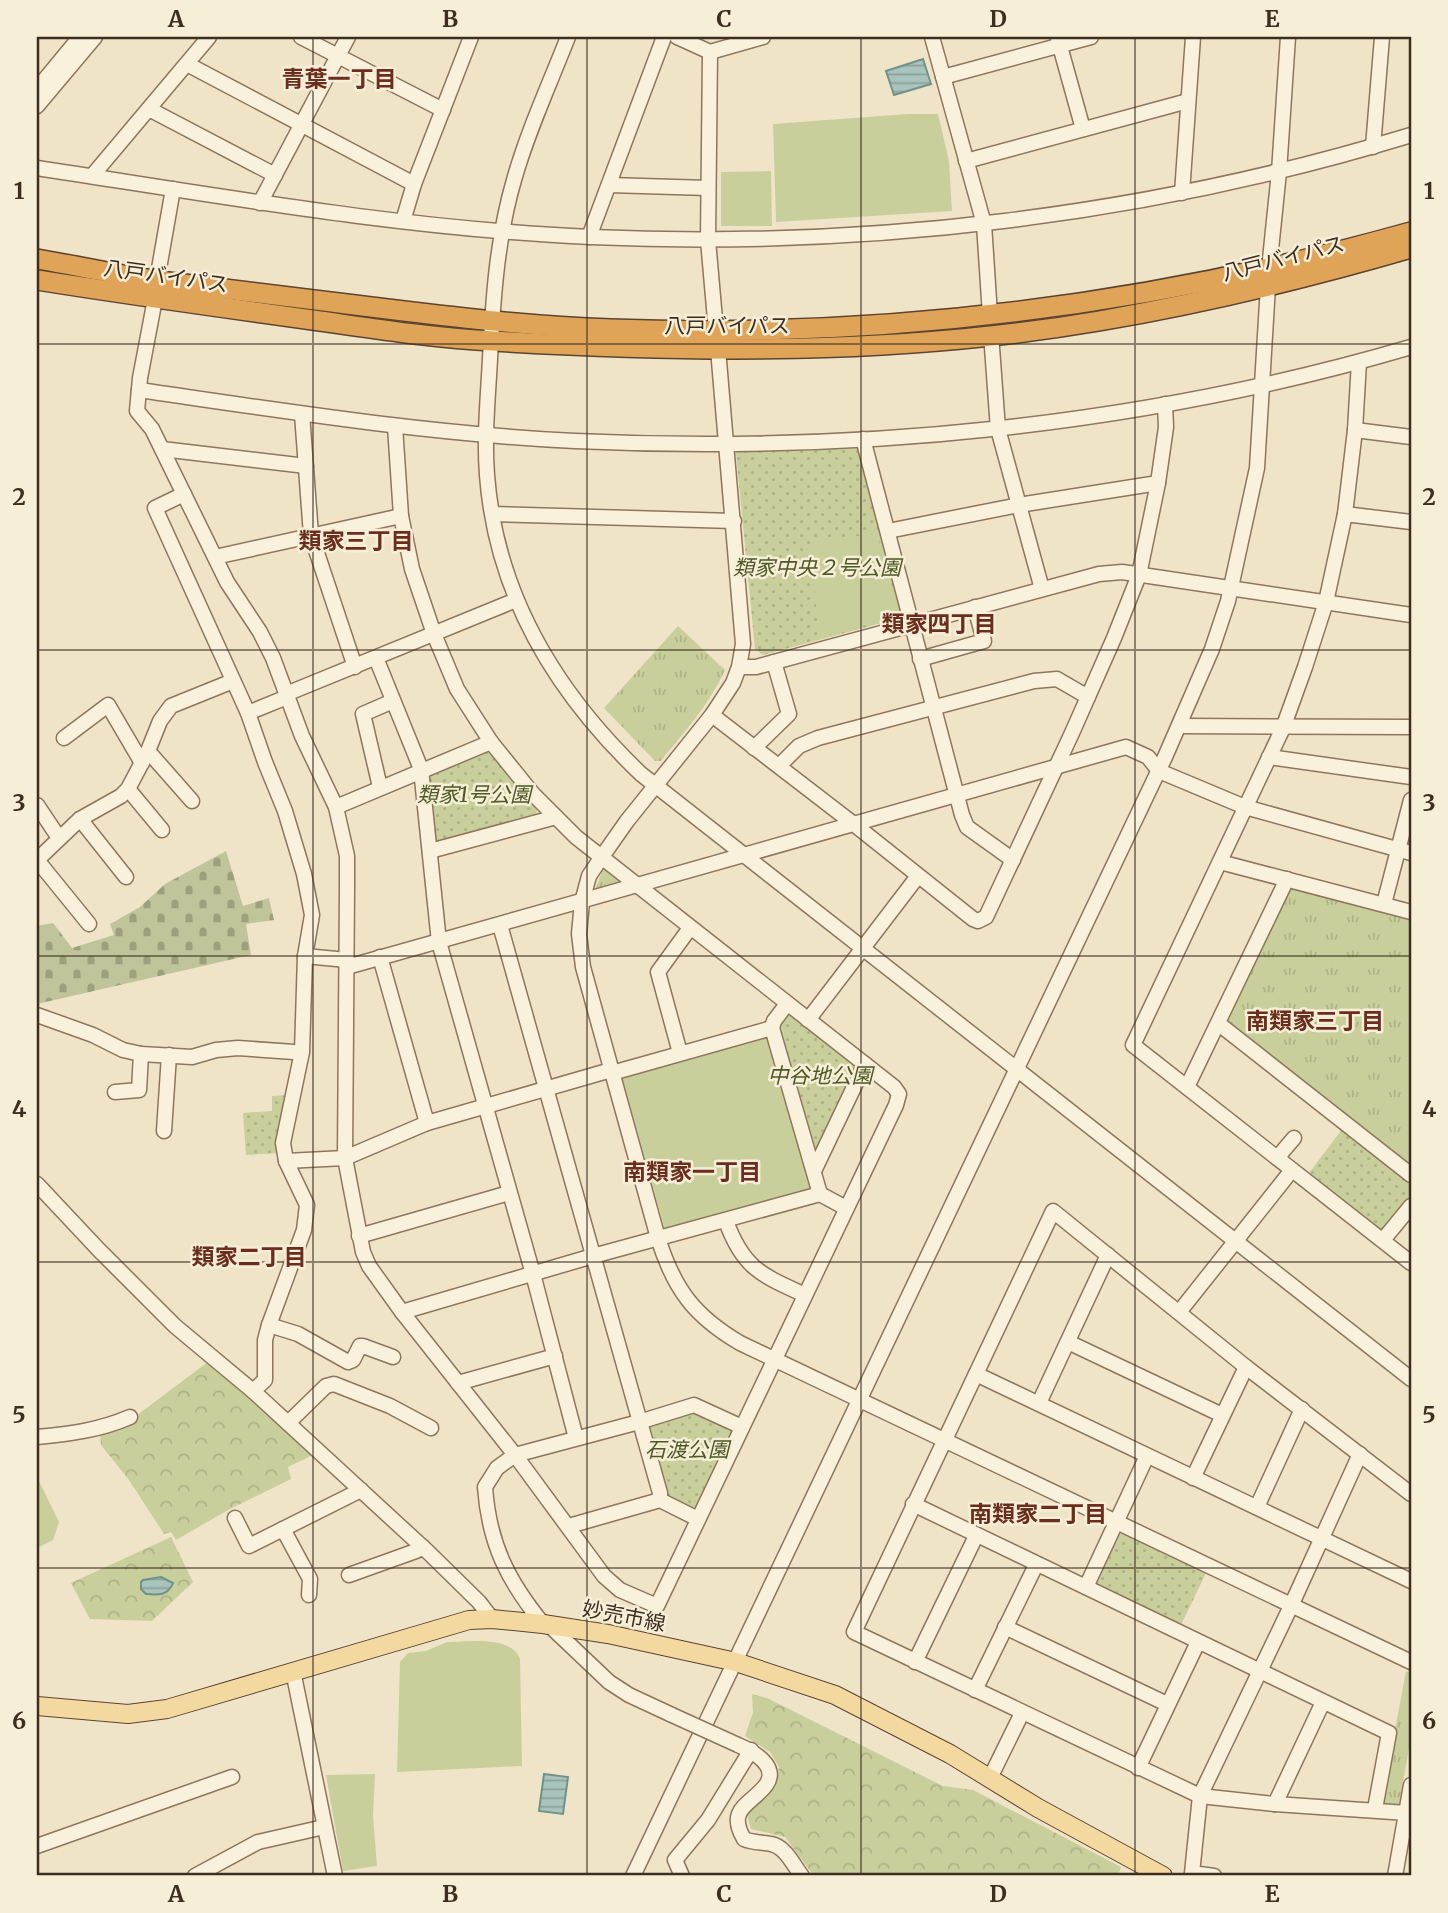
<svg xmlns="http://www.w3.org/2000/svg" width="1448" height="1913" viewBox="0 0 1448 1913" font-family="Merriweather,'Noto Sans JP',serif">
<defs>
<pattern id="grass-tufts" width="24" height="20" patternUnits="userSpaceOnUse" patternTransform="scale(1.75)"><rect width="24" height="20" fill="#c9cf9b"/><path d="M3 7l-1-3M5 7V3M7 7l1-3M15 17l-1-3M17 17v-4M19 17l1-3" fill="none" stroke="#aeb285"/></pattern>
<pattern id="forest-crowns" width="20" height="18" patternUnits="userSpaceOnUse" patternTransform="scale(1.75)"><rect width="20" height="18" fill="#c9cf9b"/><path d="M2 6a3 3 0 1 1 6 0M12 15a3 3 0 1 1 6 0" fill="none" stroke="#aeb285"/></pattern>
<pattern id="cemetery-stones" width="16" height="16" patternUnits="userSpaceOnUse" patternTransform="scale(1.75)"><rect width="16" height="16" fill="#bfc49a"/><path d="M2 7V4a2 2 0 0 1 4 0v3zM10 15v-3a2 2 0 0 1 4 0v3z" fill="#9ca07d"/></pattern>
<pattern id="park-dots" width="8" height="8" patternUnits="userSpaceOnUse" patternTransform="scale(1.75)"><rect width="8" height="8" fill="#c9cf9b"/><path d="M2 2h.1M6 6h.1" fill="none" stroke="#aeb285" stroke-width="1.8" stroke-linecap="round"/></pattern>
<pattern id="water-rules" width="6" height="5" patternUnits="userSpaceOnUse" patternTransform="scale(1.75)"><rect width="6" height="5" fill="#a9c4bc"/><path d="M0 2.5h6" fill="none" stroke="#8ba098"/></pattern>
</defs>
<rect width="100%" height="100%" fill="#f0e4c8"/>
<g fill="url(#grass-tufts)">
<path d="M678 626 725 670C710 704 684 732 661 761H655L604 708Z"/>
<path d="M603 869 624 885 594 893Z"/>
<path d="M1288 886 1411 916V1169L1227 1024 1225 1019Z"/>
<path d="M1406 1671 1411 1673V1737L1399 1805 1395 1808H1383L1381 1804Z"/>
</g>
<g fill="url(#forest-crowns)">
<path d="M209 1361 224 1372 313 1455 288 1467 291 1479 228 1510 176 1540 171 1532 164 1534 129 1480 101 1445 100 1434 128 1422Z"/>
<path d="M171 1537 193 1582 152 1621 90 1619 71 1583Z"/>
<path d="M752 1694 767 1698 943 1786 973 1790 1121 1867 1118 1876H814L785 1837 751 1829 747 1815 776 1783 779 1767 770 1752 745 1736 753 1712Z"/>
</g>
<path fill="url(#cemetery-stones)" d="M226 851 243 906 269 898 274 920 246 924 251 955 37 1004V926L53 923 72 948 114 935 110 924 140 907 165 884Z"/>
<g fill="url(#park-dots)">
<path d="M854 445 859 451 904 617 763 655 755 649 736 453 739 448Z"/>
<path d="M488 749 524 797 537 810 536 817 440 844 433 840 427 775Z"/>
<path d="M786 1013H790L856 1064 857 1070 817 1151 811 1152 777 1028Z"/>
<path d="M291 1095 282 1153 246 1155 243 1113 272 1111V1096Z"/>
<path d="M1343 1128 1411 1180V1199L1383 1232 1309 1173Z"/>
<path d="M693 1410 731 1428 733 1433 697 1509 692 1511 665 1498 646 1425Z"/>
<path d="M1122 1533 1206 1573 1181 1625 1097 1586 1096 1582 1118 1536Z"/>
</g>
<g fill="#c9cf9b">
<path d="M908 114H938L949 161 952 211 776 222 773 124Z"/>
<path d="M771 171 772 226H721V172Z"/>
<path d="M877 534 900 614 898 616 821 637 819 634 810 545 814 541Z"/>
<path d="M770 1033 815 1192 666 1233 621 1074Z"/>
<path d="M37 1477 59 1522 53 1540 37 1548Z"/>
<path d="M447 1642C468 1642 511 1635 520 1659L522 1766 397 1772 400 1662 408 1653 426 1651Z"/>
<path d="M375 1774 373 1816 377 1866 343 1871 326 1775Z"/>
</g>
<g fill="url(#water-rules)" stroke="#6f938a" stroke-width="2">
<path d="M923 59 931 84 894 95 886 71Z"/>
<path d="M161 1577 173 1583C168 1596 158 1595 146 1594L141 1589V1582L143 1580Z"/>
<path d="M544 1774 568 1777 563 1814 539 1811Z"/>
</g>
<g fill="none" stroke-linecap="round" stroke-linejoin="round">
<g stroke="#8d765c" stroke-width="17">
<g id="minor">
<path d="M301 37 443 110"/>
<path d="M568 37C550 83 527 133 514 180 497 238 493 299 490 359 488 397 484 436 487 475 496 595 556 693 641 774L1411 1379"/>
<path d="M677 37 710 52 763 37"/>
<path d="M932 37 984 224 990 315"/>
<path d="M1058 39 1083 129"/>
<path d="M710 52 708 240 716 331"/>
<path d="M187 64 414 184"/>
<path d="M943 77 1091 37"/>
<path d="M37 89 80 37"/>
<path d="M37 106 95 37"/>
<path d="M149 109 275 175"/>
<path d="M1373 147 1382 37"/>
<path d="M966 161 1188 101"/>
<path d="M37 168C220 196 405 229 591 237 867 249 1146 216 1411 135"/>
<path d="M92 176 209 37"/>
<path d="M609 185 708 188"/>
<path d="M1182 193 1193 37"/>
<path d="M260 203 348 37"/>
<path d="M403 221 414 184 471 37"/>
<path d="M589 237 664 37"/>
<path d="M157 280 173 189"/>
<path d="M155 299 140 378 137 411 152 429 227 582 260 632 273 658 302 736 336 807 347 856V889L345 1158 363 1252 369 1266 402 1312 515 1455 604 1576 620 1590 657 1606 896 1105 899 1094 894 1087 576 837 533 794 491 742 457 689 434 634 412 569 401 516 395 426"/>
<path d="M991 334 998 429 1042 589"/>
<path d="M718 349 743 644 739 667 733 683 712 715 627 821 601 858 589 876 582 902 579 934 583 967 658 1238C674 1289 694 1316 740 1343L1411 1662"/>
<path d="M1359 362 1355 430 1345 514 1326 602 1305 667 1283 728 1133 1045 1411 1263"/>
<path d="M139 390C284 411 429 434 575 441 855 454 1142 426 1411 347"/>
<path d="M302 414 311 535 355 667"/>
<path d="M1355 430 1411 437"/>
<path d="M863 439 962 815 967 827 1013 860"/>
<path d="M162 449 306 466"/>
<path d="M184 494 155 508 248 713 265 762 285 811 304 874 312 915 305 956 302 1052 283 1143 286 1161 307 1205 304 1230 269 1325 265 1340V1380L253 1391"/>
<path d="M493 514 734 521"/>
<path d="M1345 514 1411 522"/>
<path d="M888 531 1019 505 1158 483"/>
<path d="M215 557 401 516"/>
<path d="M376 658 421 769 439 942 533 1274 576 1438"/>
<path d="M920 659 984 641 975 607"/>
<path d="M739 667H756L1099 574 1122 572 1411 615"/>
<path d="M286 694 516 600"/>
<path d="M248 713 287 697"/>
<path d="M712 715 855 825 973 919 978 921 986 917 1072 733 1114 638 1139 575 1158 483 1166 427 1165 404"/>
<path d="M1180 726 1411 727"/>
<path d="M64 738 108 705 142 763"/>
<path d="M754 748 789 714 774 662"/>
<path d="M148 751 192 801"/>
<path d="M1269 757 1411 777"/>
<path d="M779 766 799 746 818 738 1034 681 1057 679 1088 697"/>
<path d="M380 787 363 714 393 701"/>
<path d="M128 789 162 830"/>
<path d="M37 805 59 838"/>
<path d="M336 807 491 742"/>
<path d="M80 819 126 877"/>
<path d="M430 851 556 817"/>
<path d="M37 860 80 819 121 796 128 789 148 751 160 721 171 706 233 681"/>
<path d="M37 860 89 924"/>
<path d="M1220 862 1411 912"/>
<path d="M1384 904 1411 800"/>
<path d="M500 925 660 1493V1500"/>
<path d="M305 956 347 960"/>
<path d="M380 957 427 1123"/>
<path d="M347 967 1126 747 1148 757 1159 771 1245 807 1411 853"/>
<path d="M37 1015 93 1035 123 1050 141 1054 192 1057 216 1050 238 1048 294 1052"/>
<path d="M808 1020 918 876"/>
<path d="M1219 1024 1411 1175"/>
<path d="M772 1028 774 1021 787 1004"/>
<path d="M680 1053 658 972 690 928"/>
<path d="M1187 1087 1287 879"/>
<path d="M115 1092 139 1090 141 1054"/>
<path d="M164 1131 169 1055"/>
<path d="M1277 1158 1294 1138"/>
<path d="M286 1161 345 1158 427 1123 611 1070"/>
<path d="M814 1171 865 1064"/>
<path d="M37 1184 99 1250 175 1326 253 1391 428 1552 479 1602 492 1619"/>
<path d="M820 1194 846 1208"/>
<path d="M726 1221C743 1268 761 1275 805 1295"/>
<path d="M359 1236 509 1193"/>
<path d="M1383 1240 1411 1206"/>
<path d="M1180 1311 1292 1170"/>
<path d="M402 1312 593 1256 820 1194 772 1028 612 1073"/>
<path d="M269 1325 298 1334 348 1362 353 1360 360 1346H363L393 1357"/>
<path d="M1068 1342 1222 1415"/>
<path d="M976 1374 1411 1581"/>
<path d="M458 1383 555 1356"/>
<path d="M1039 1403 1108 1255"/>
<path d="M288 1423 326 1386 334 1384 390 1406 431 1428"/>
<path d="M37 1437C70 1434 100 1430 130 1417"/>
<path d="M1193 1478 1246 1367"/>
<path d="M913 1504 1389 1733 1375 1809"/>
<path d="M1257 1507 1302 1409"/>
<path d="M235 1518 249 1546 361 1490"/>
<path d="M569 1526 660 1500 698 1519"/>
<path d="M283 1529 310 1579 309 1595"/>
<path d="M349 1575 416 1551 423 1547"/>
<path d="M1086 1587 1147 1456"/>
<path d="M543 1624C508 1581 489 1544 485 1487L497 1468 515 1455 639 1422 694 1405 742 1427"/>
<path d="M550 1626 609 1682 629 1695 672 1715"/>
<path d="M1005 1627 1167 1704"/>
<path d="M915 1662 976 1536"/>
<path d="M293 1671 335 1876"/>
<path d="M975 1690 1036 1565"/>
<path d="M738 1745C752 1751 780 1766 766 1785 751 1805 726 1808 744 1839 753 1843 762 1842 771 1844 785 1846 794 1866 802 1876"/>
<path d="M1138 1768 1198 1642"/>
<path d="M990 1778 1022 1713"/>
<path d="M1275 1804 1323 1702"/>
<path d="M1407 1813 1275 1804 1200 1796 854 1632 1053 1211 1246 1367 1411 1494"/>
<path d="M37 1846 232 1777"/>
<path d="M195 1876 258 1842 324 1827"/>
<path d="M633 1876 1165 757 1212 649 1228 601 1257 468 1269 269 1279 172 1288 37"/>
<path d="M682 1876 675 1860 708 1820 751 1750"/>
<path d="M1214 1876 1192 1873 1200 1796 1291 1606 1360 1454"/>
<path d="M1395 1876 1411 1785"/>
</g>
</g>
<g stroke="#5b4430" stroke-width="20">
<path id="major" d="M37 1706 128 1714 167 1709 469 1620 492 1619 543 1624 608 1634 736 1662 835 1695 950 1754 1038 1808 1163 1876"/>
</g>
<g stroke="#5b4430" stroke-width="22">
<g id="highway">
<path d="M37 259C78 266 119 275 160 281 223 289 285 296 347 304 435 315 523 326 611 329 881 339 1151 305 1411 232"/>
<path d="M37 280C131 295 225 308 320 321 377 329 435 338 493 341 694 353 900 355 1099 321 1204 303 1308 278 1411 248"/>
</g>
</g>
<use href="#minor" stroke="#faf1dc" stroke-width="14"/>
<use href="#major" stroke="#f3d9a0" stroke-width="18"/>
<use href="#highway" stroke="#e0a458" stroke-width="19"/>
<g stroke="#8d765c" stroke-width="17" stroke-linecap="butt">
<path id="minor-bridge" d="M672 1715 738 1745"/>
</g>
<use href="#minor-bridge" stroke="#faf1dc" stroke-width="14"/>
</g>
<path fill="none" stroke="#3d2e20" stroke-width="2" stroke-opacity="0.55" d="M313 37V1876M587 37V1876M861 37V1876M1135 37V1876M37 344H1411M37 650H1411M37 956H1411M37 1262H1411M37 1568H1411"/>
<g text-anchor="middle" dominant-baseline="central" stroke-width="5" stroke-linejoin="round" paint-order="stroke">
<g font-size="21" fill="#3d2e20" stroke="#f7eed8">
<text transform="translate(1283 258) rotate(-14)">八戸バイパス</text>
<text transform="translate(166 276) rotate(8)">八戸バイパス</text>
<text x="727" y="325">八戸バイパス</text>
<text transform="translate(624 1616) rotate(11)">妙売市線</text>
</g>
<g font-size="21" font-style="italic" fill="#4d5a26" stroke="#f7eed8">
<text x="817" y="567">類家中央２号公園</text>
<text x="474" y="794">類家1号公園</text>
<text x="820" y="1075">中谷地公園</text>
<text x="687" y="1449">石渡公園</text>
</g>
<g font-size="23" font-weight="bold" fill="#6b2e1e" stroke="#f7eed8">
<text x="339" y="78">青葉一丁目</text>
<text x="356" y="540">類家三丁目</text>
<text x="939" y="623">類家四丁目</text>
<text x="1315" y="1020">南類家三丁目</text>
<text x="692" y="1171">南類家一丁目</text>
<text x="249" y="1256">類家二丁目</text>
<text x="1038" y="1513">南類家二丁目</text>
</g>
</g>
<rect width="1448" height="1913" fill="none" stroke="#f7eed8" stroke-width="77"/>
<rect x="38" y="38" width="1372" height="1836" fill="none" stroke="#3d2e20" stroke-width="2.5"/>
<g font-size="23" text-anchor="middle" font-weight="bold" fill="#3d2e20">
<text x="176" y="27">A</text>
<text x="450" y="27">B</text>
<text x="724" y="27">C</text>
<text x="998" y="27">D</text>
<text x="1272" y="27">E</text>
<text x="19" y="199">1</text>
<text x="1429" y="199">1</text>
<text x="19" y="505">2</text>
<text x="1429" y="505">2</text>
<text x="19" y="811">3</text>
<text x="1429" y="811">3</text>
<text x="19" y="1117">4</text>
<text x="1429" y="1117">4</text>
<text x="19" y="1423">5</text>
<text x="1429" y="1423">5</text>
<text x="19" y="1729">6</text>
<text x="1429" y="1729">6</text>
<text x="176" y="1902">A</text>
<text x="450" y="1902">B</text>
<text x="724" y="1902">C</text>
<text x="998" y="1902">D</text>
<text x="1272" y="1902">E</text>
</g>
</svg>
